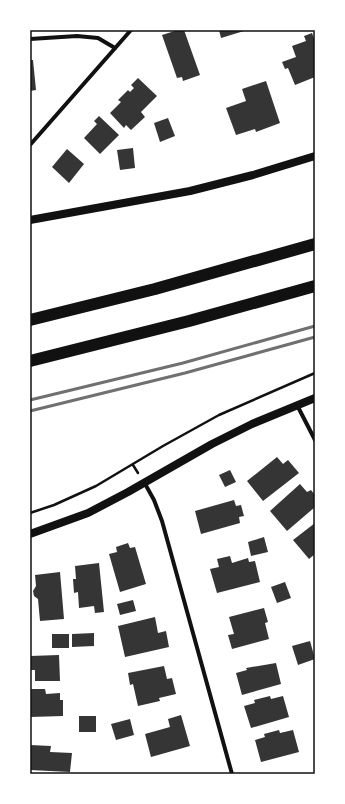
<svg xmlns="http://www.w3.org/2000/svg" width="345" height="804" viewBox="0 0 345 804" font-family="'Exo 2',sans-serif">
<rect width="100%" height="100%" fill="#fff"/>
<g fill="#353535">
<path d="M178 30H184L200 75 183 81 182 77 177 78 162 35Z"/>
<path d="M219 30H243L244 31 221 38Z"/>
<path d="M312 33 315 41V77L295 85 288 68 285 69 282 62 296 57 292 46 306 41 304 36Z"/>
<path d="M30 60H33L36 90 30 91Z"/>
<path d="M138 78 157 96 141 112 145 117 131 130 126 125 124 128 110 113 121 102 118 100 128 90 130 92 134 88 131 85Z"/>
<path d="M266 81 280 123 256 132 255 129 236 135 226 108 246 101 242 89Z"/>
<path d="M99 116 119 135 100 154 84 138 97 124 94 121Z"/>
<path d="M168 118 175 136 160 142 154 123Z"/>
<path d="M133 148 135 168 120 170 117 150Z"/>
<path d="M67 149 84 164 69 183 52 167Z"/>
<path d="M277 457 283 464 288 460 299 473 263 501 247 481Z"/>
<path d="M230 470 236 482 225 487 219 475Z"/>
<path d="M300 484 307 492 311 490 315 495V507L287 531 270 511Z"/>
<path d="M234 500 236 506 241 505 244 516 239 517 240 523 201 534 195 511Z"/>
<path d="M315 523V554L309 559 293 540Z"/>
<path d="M264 537 268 552 251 556 248 542Z"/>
<path d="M128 543 130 548 135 547 146 584 120 592 109 554 117 552 116 547Z"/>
<path d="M230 556 232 563 248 558 249 562 255 561 260 582 217 593 210 569 219 567 217 559Z"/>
<path d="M99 563 104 612 95 613 94 606 79 608 78 592 74 593 73 579H76L75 566Z"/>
<path d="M60 572 64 619 40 621 38 599 34 596 33 591 36 586 35 575Z"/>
<path d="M285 582 291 598 277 603 271 587Z"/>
<path d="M133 600 136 611 120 615 117 604Z"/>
<path d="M264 608 268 622 265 623 269 639 232 649 228 635 234 634 229 617Z"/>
<path d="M155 617 158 633 166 631 169 647 125 657 118 626Z"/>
<path d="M94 633V646L72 647V634Z"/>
<rect x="52" y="634" width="17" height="14"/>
<path d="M310 641 315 659 298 665 292 646Z"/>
<path d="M59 655 60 681H35V670H30V656Z"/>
<path d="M276 663 281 684 242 695 236 673 247 670 246 668Z"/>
<path d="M164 666 167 679 172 678 176 694 159 698 160 701 138 706 133 684 130 685 128 673Z"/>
<path d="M30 689H45L46 694 60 693V700H63V716L30 717Z"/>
<path d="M270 696 271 699 283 696 289 717 251 728 244 706 255 703 254 700Z"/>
<path d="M181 715 190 746 151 757 145 734 170 727 168 719Z"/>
<rect x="79" y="716" width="17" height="16"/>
<path d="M130 719 134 735 116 740 111 724Z"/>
<path d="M279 730 280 733 293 730 299 752 261 762 255 740 265 737 264 734Z"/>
<path d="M30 745 51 746 50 752 72 753 70 772 30 770Z"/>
</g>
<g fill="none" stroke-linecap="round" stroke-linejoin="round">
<g stroke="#111" stroke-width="2.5">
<path d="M133 465 138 473"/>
<path d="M30 513 54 505 96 486 163 446 219 415 315 373"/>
</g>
<g stroke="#111" stroke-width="4">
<path d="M30 39 77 36 98 38 115 48"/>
<path d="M30 145 131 30"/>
<path d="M297 405 315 440"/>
<path d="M144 482 154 500 162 521 232 774"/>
</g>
<g stroke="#111" stroke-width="8">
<path d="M30 220 190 191 253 175 315 156"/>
<path d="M30 534 88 513 128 492 212 444 252 424 315 398"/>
</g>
<g stroke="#111" stroke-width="12">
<path d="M30 320 155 289 315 244"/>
<path d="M30 361 189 321 315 286"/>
</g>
<g stroke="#707070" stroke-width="3">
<path d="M30 400 183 363 315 326"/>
<path d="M30 411 185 373 315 337"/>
</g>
</g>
<rect width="345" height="804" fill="none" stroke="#ffffff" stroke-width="62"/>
<rect x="31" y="31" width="283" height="742" fill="none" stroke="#111" stroke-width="1.5"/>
</svg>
